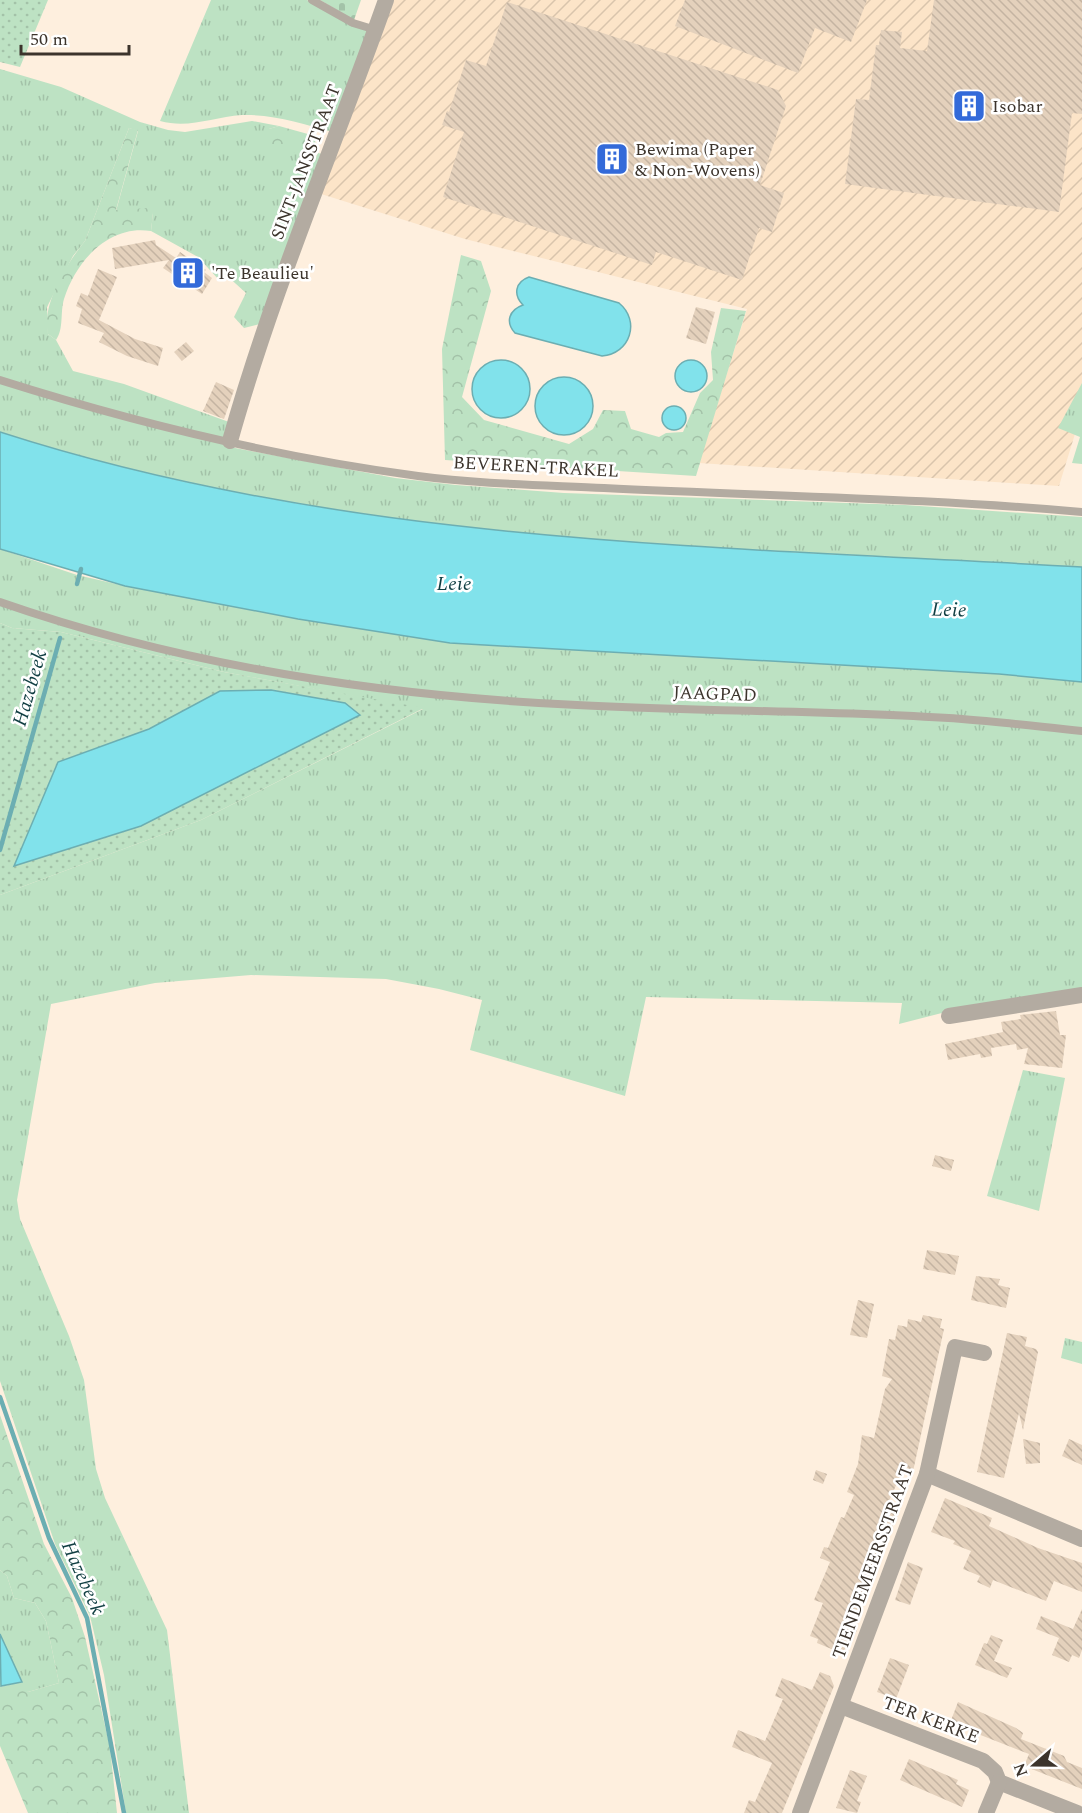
<svg xmlns="http://www.w3.org/2000/svg" width="1082" height="1813" viewBox="0 0 1082 1813" font-family="Spectral,serif">
<defs>
<pattern id="industrial-furrows" width="10" height="10" patternUnits="userSpaceOnUse" patternTransform="scale(1.5)"><rect width="10" height="10" fill="#fce4c8"/><path d="M-1 1l2-2M0 10L10 0M9 11l2-2" fill="none" stroke="#d9c4ac"/></pattern>
<pattern id="grass-tufts" width="24" height="20" patternUnits="userSpaceOnUse" patternTransform="scale(1.5)"><rect width="24" height="20" fill="#bde2c3"/><path d="M3 7l-1-3M5 7V3M7 7l1-3M15 17l-1-3M17 17v-4M19 17l1-3" fill="none" stroke="#a3c2a8"/></pattern>
<pattern id="forest-crowns" width="20" height="18" patternUnits="userSpaceOnUse" patternTransform="scale(1.5)"><rect width="20" height="18" fill="#bde2c3"/><path d="M2 6a3 3 0 1 1 6 0M12 15a3 3 0 1 1 6 0" fill="none" stroke="#a3c2a8"/></pattern>
<pattern id="cemetery-stones" width="16" height="16" patternUnits="userSpaceOnUse" patternTransform="scale(1.5)"><rect width="16" height="16" fill="#bde2c3"/><path d="M2 7V4a2 2 0 0 1 4 0v3zM10 15v-3a2 2 0 0 1 4 0v3z" fill="#a3c2a8"/></pattern>
<pattern id="park-dots" width="8" height="8" patternUnits="userSpaceOnUse" patternTransform="scale(1.5)"><rect width="8" height="8" fill="#bde2c3"/><path d="M2 2h.1M6 6h.1" fill="none" stroke="#a3c2a8" stroke-width="1.8" stroke-linecap="round"/></pattern>
<pattern id="building-back-hatch" width="6" height="6" patternUnits="userSpaceOnUse" patternTransform="scale(1.5)"><rect width="6" height="6" fill="#e4d1bc"/><path d="M-1 5l2 2M0 0l6 6M5-1l2 2" fill="none" stroke="#c4b4a2"/></pattern>
</defs>
<rect width="100%" height="100%" fill="#feefde"/>
<path fill="url(#industrial-furrows)" d="M393 0H1082V411L1059 486 699 463 747 309 465 239 321 194Z"/>
<g fill="url(#grass-tufts)">
<path d="M211 0H307L353 26 369 30 333 132C303 124 273 114 242 115 213 117 189 129 160 121Z"/>
<path d="M0 69 61 87 140 122 168 130 185 132 252 121 279 126 269 129 316 157 318 153 322 154 260 324 244 328 234 317 246 293 225 274 219 280 198 257 151 231 153 213 116 211 138 131 129 128 85 241 73 256 47 307 48 334 56 340 73 371 124 384 229 422 230 447 395 478 456 485 564 493 905 505 1082 517V567C719 546 349 545 0 432Z"/>
<path d="M1082 383V464L1072 463 1080 437 1058 428Z"/>
<path d="M0 549 77 575 125 586 298 619 450 643 999 674 1082 682V989L969 1006 899 1024 902 1003 646 997 625 1096 470 1050 482 1000 439 989 386 979 251 975 155 983 51 1004 17 1200 20 1219 69 1336 84 1380 96 1469 105 1498 167 1630 189 1813H126L104 1675 90 1616 55 1544 0 1381V895L201 820 423 709 224 672 61 632 12 628 0 623Z"/>
<path d="M1023 1070 1065 1078 1039 1211 987 1196Z"/>
<path d="M1065 1338 1082 1342V1364L1061 1358Z"/>
<path d="M0 1570 7 1576 14 1598 35 1603 46 1621 59 1683 28 1692 9 1683 0 1687Z"/>
</g>
<g fill="url(#forest-crowns)">
<path d="M279 126 315 136 316 157 266 146 269 129Z"/>
<path d="M129 128 138 130 116 210 148 208 153 213 151 231C109 224 76 261 64 299 60 312 64 329 56 340L48 334C41 305 67 263 85 241Z"/>
<path d="M461 255 481 261 491 291 462 397 484 420 569 444 593 429 603 410 625 411 631 429 659 437 666 433 683 432 700 393 713 380 711 352 721 308 746 311 696 476 445 460 442 349Z"/>
<path d="M0 1415 44 1544 72 1598 85 1637 110 1748 117 1813H28L0 1746V1687L22 1682 28 1692 59 1683 46 1621 35 1603 14 1598 7 1576 0 1570Z"/>
</g>
<path fill="url(#cemetery-stones)" d="M320 0H361L354 20Z"/>
<g fill="url(#park-dots)">
<path d="M0 0H48L20 67 0 62Z"/>
<path d="M0 623 12 628 61 632 224 672 424 708 201 820 0 895Z"/>
</g>
<g fill="#81e2eb" stroke="#6caeb2" stroke-width="1.5">
<path d="M529 277 619 303C641 321 630 354 602 356L515 333C505 322 509 310 523 305 513 295 515 282 529 277Z"/>
<circle cx="691" cy="376" r="16"/>
<circle cx="501" cy="389" r="29"/>
<circle cx="564" cy="406" r="29"/>
<circle cx="674" cy="418" r="12"/>
<path d="M0 432C349 545 719 546 1082 567V682L999 674 450 643 298 619 125 586 0 549Z"/>
<path d="M271 690 345 703 360 715 141 826 14 866 58 762 149 729 220 691Z"/>
<path d="M0 1634 22 1682 1 1686Z"/>
</g>
<g fill="none" stroke-linecap="round" stroke-linejoin="round">
<g stroke="#6caeb2" stroke-width="4.5">
<path d="M77 584 81 569"/>
<path d="M0 850 60 638"/>
<path d="M0 1397 49 1538 87 1618 124 1813"/>
</g>
</g>
<g fill="url(#building-back-hatch)">
<path d="M685 0H867L851 42 815 28 798 73 675 26Z"/>
<path d="M934 0H1082V114L1072 113 1059 212 845 184 856 99 869 100 876 45H879L881 30 902 32 900 48 927 51Z"/>
<path d="M507 2 778 90 786 106 760 185 784 193 772 232 759 228 742 280 656 252 652 265 443 197 464 132 442 125 447 111 449 112 466 60 486 66Z"/>
<path d="M155 240 156 245 176 258 180 252 206 270 204 272 212 278 202 294 163 268 169 260 115 269 112 248Z"/>
<path d="M98 269 117 277 99 320 135 339 163 348 158 366 127 356 99 342 104 333 78 323 82 309 76 306 81 293 88 296Z"/>
<path d="M696 307 715 312 706 344 686 338Z"/>
<path d="M186 342 194 351 182 361 174 352Z"/>
<path d="M216 382 234 390 224 419 203 411Z"/>
<path d="M1056 1011 1060 1035H1066L1062 1068 1024 1064 1028 1048 1017 1050 1016 1044 991 1048 992 1056 981 1058 980 1054 948 1060 945 1044 1003 1032 1001 1022 1021 1019 1020 1015Z"/>
<path d="M935 1155 954 1160 951 1171 932 1166Z"/>
<path d="M927 1250 959 1256 955 1275 923 1269Z"/>
<path d="M976 1276 1000 1279 998 1285 1010 1288 1006 1308 971 1300Z"/>
<path d="M858 1300 874 1304 867 1338 850 1335Z"/>
<path d="M923 1315 942 1319 940 1328 944 1329 912 1476 902 1472 889 1501 901 1506 850 1627 857 1630 846 1655 817 1643 818 1639 810 1636 823 1603 814 1600 830 1562 820 1558 824 1547 828 1548 841 1517 844 1518 854 1495 847 1492 858 1464 862 1435 874 1438 885 1389 892 1379 882 1376 889 1339 895 1340 898 1325 907 1327 908 1319 921 1322Z"/>
<path d="M1007 1333 1027 1337 1025 1346 1036 1349 1038 1352 1023 1430 1019 1413 1004 1478 977 1472Z"/>
<path d="M1023 1439 1040 1443V1463L1026 1464Z"/>
<path d="M1069 1439 1082 1445V1465L1062 1456Z"/>
<path d="M816 1470 827 1474 823 1484 813 1480Z"/>
<path d="M945 1498 992 1518 989 1526 1038 1548 1082 1563V1592L1054 1581 1046 1601 993 1580 990 1588 977 1582 980 1576 963 1569 971 1551 953 1544 955 1541 931 1532Z"/>
<path d="M908 1562 923 1568 910 1605 895 1600Z"/>
<path d="M1082 1609V1650L1079 1658 1072 1655 1069 1662 1052 1655 1059 1638 1036 1629 1041 1616 1073 1629Z"/>
<path d="M991 1635 1003 1640 994 1661 1012 1668 1007 1678 975 1665 984 1643 987 1644Z"/>
<path d="M890 1658 909 1665 896 1699 877 1692Z"/>
<path d="M820 1672 830 1676 834 1686 782 1813H744L749 1800 755 1802 772 1763 732 1747 738 1730 765 1741 783 1699 775 1696 782 1678 812 1690Z"/>
<path d="M958 1702 1016 1728 1023 1733 1021 1739 1064 1756 1067 1762 1082 1768V1789L1024 1766 1029 1754 950 1723Z"/>
<path d="M909 1759 958 1780 956 1784 969 1790 962 1807 900 1780Z"/>
<path d="M850 1770 867 1776 857 1801 861 1802 857 1813 836 1808Z"/>
</g>
<g fill="none" stroke-linecap="round" stroke-linejoin="round">
<g stroke="#b3aba1" stroke-width="8">
<path d="M312 0 353 23 376 30"/>
<path d="M0 380C136 423 276 457 418 476 479 484 542 485 604 488 763 496 923 498 1082 512"/>
<path d="M0 602C184 666 383 696 577 705 705 712 834 710 962 719 1002 722 1042 727 1082 731"/>
</g>
<g stroke="#b3aba1" stroke-width="16">
<path d="M230 441C272 291 334 147 386 0"/>
<path d="M949 1016 1082 995"/>
<path d="M927 1474 1082 1539"/>
<path d="M841 1706 983 1761 995 1772 999 1782 1077 1813"/>
<path d="M800 1813 927 1474 955 1347 984 1353"/>
<path d="M986 1813 999 1782"/>
</g>
</g>
<defs>
<g id="building-square" transform="scale(1.725)"><rect x="-9" y="-9" width="18" height="18" rx="4" fill="#336ad9" stroke="#fff"/><path d="M-4-6H4V6H1V3H-1V6H-4ZM-2.5-4.3h1.7v1.8h-1.7ZM.8-4.3h1.7v1.8H.8ZM-2.5-1h1.7V.8h-1.7ZM.8-1h1.7V.8H.8Z" fill="#fff"/></g>
</defs>
<g fill-rule="evenodd">
<use href="#building-square" x="969" y="106"/>
<use href="#building-square" x="612" y="159"/>
<use href="#building-square" x="188" y="273"/>
</g>
<g text-anchor="middle" dominant-baseline="central" stroke-width="5" stroke-linejoin="round" paint-order="stroke">
<g font-size="18" fill="#3c342c" stroke="#fff" text-anchor="start">
<text x="992" y="106">Isobar</text>
<text x="635" y="149">Bewima (Paper<tspan x="635" dy="21">&amp; Non-Wovens)</tspan></text>
<text x="211" y="273">'Te Beaulieu'</text>
</g>
<g font-size="18" fill="#3c342c" stroke="#fff">
<text transform="translate(306 162) rotate(-69)">SINT-JANSSTRAAT</text>
<text transform="translate(536 467) rotate(3)">BEVEREN-TRAKEL</text>
<text transform="translate(715 694) rotate(2)">JAAGPAD</text>
<text transform="translate(873 1562) rotate(-70)">TIENDEMEERSSTRAAT</text>
<text transform="translate(931 1720) rotate(21)">TER KERKE</text>
</g>
<g font-size="20" font-style="italic" fill="#103e42" stroke="#fff">
<text x="454" y="584">Leie</text>
<text transform="translate(949 610) rotate(2)">Leie</text>
<text transform="translate(30 688) rotate(-74)">Hazebeek</text>
<text transform="translate(83 1578) rotate(66)">Hazebeek</text>
</g>
</g>
<g transform="translate(1034 1765) rotate(250)" stroke="#ffffff" stroke-width="4.5" paint-order="stroke">
<path d="M0-4.5L10 22L0 15L-10 22Z" fill="#3c342c"/>
<text y="-9" font-size="16" font-weight="bold" text-anchor="middle" fill="#3c342c">N</text>
</g>
<path d="M21 45v9h108v-9" fill="none" stroke="#3c342c" stroke-width="3"/>
<text x="30" y="45" font-size="18" fill="#3c342c" stroke="#ffffff" stroke-width="4.5" paint-order="stroke">50 m</text>
</svg>
